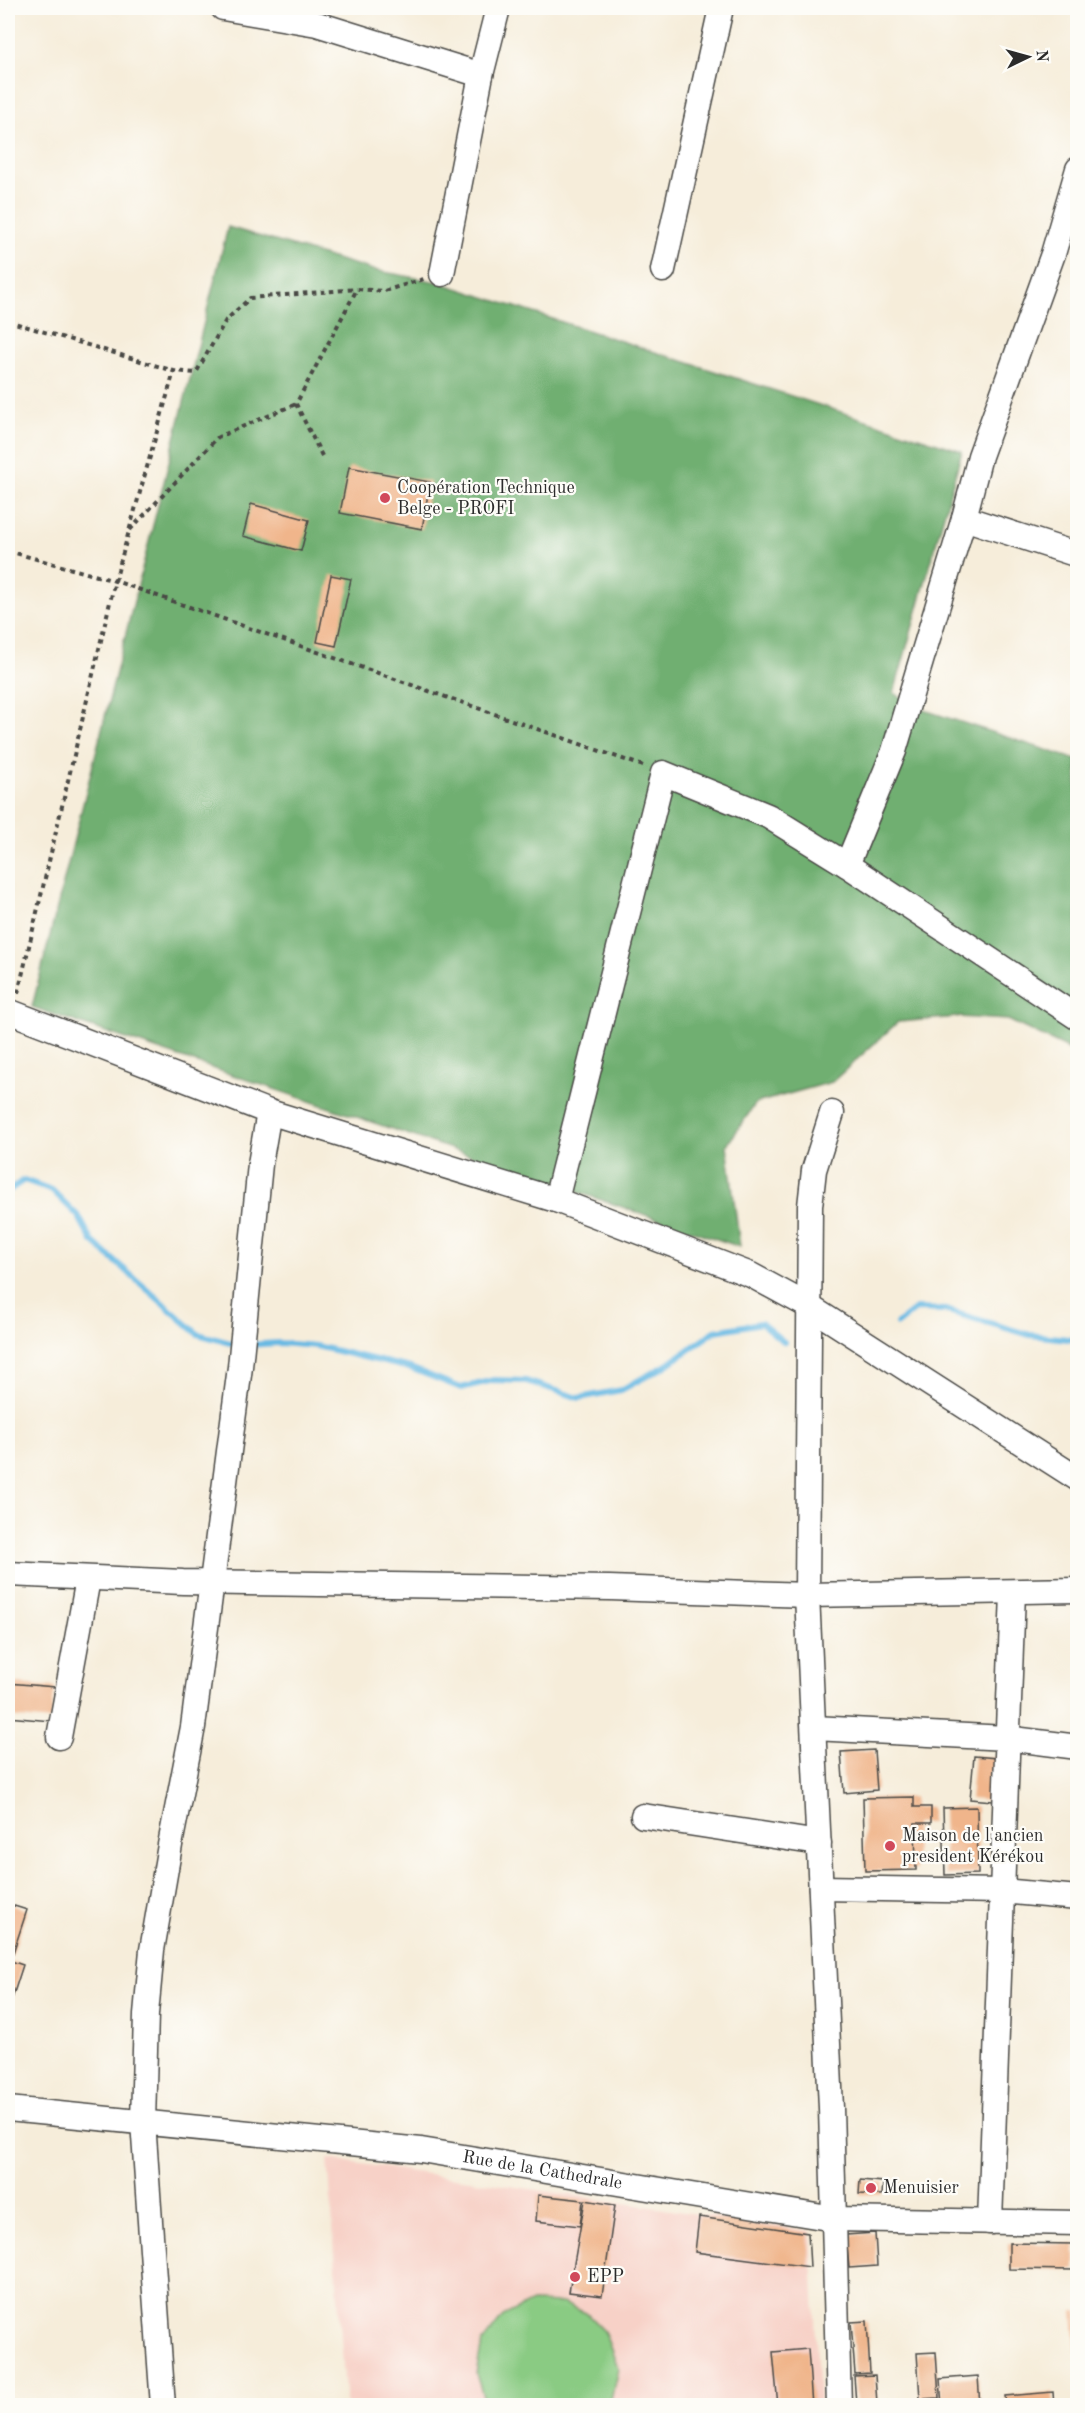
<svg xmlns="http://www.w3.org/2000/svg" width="1085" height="2413" viewBox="0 0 1085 2413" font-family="'Old Standard TT',serif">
<rect width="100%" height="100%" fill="#fdfcf7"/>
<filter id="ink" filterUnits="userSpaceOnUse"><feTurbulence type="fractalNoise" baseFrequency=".0167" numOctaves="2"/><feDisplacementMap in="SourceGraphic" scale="12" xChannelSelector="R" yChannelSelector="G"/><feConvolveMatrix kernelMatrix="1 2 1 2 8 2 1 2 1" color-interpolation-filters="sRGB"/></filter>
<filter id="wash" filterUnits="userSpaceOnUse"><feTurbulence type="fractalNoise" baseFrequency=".008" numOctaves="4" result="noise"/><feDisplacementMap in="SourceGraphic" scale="24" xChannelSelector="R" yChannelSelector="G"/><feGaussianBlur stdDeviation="1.35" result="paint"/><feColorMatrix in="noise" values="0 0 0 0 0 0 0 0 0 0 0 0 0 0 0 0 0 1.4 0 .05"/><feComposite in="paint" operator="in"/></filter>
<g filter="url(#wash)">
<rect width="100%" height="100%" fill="#f6edda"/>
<path fill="#f7d1c7" d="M328 2159 811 2231 819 2405H346Z"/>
<path fill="#8acb83" stroke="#5a7b57" stroke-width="1.5" d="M532 2302 562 2303 586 2313 604 2331 618 2368 610 2405H486L476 2374 482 2343 503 2316Z"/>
<path fill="#6faf71" stroke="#4d6d4e" stroke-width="1.5" d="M228 227 373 270 438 282 962 451 894 693 921 709 1077 760V1053L1008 1020 958 1017 898 1022 832 1082 756 1103 727 1145 740 1247 32 1007Z"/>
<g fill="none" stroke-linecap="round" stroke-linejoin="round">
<g stroke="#68b9e3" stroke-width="6">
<path d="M8 1191 24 1180 52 1190 79 1217 92 1241 198 1334 237 1345"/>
<path d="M897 1324 916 1309 945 1310 1030 1335 1078 1340"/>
<path d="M247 1345 279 1343 316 1346 410 1368 461 1388 494 1380 526 1381 579 1398 621 1390 667 1365 715 1331 761 1323 784 1342"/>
</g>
</g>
<g id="blocks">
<g fill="#f0b58b">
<path d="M349 467 430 482 422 529 340 513Z"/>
<path d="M251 504 309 520 301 551 243 536Z"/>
<path d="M331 575 351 579 336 646 317 642Z"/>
<path d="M8 1683 55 1687 51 1721 8 1717Z"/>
<path d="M874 1750 877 1790 844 1793 841 1752Z"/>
<path d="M974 1756 997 1758 993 1801 970 1799Z"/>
<path d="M914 1797V1807H931V1823H915L916 1870 865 1871 863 1798Z"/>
<path d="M977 1807 978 1874 945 1875 943 1808Z"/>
<path d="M8 1904 27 1910 12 1956 8 1954Z"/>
<path d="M8 1960 23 1965 11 2002 8 2001Z"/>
<path d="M860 2180 883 2182 882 2195 859 2194Z"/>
<path d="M538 2195 583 2200 580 2226 536 2221Z"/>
<path d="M585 2200 615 2205 602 2296 569 2292Z"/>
<path d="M699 2217 808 2233 810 2267 695 2252Z"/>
<path d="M875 2233 877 2266 849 2268 846 2235Z"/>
<path d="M1009 2243 1075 2244V2270L1009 2269Z"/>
<path d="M1073 2311H1078V2353H1076Z"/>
<path d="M867 2321 870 2373 855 2374 851 2322Z"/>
<path d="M808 2349 812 2406H778L773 2352Z"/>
<path d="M936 2352 939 2398 920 2399 917 2353Z"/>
<path d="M875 2375 877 2403 856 2404 854 2376Z"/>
<path d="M978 2376 980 2406H942L940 2379Z"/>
<path d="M1053 2392 1054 2406H1006L1005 2396Z"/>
<path d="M932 2399 933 2406H898L897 2402Z"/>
</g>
</g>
</g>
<g filter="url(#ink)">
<use href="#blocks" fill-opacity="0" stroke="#494845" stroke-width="1.5"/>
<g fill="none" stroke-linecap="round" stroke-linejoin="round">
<g stroke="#494845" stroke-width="27">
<g id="minor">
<path d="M223 8 317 24 481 75"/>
<path d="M1078 169 1053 254 980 456 964 518 894 751 847 865 1078 1018"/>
<path d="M663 270 721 8"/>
<path d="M442 274 481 75 498 8"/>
<path d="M964 518 1078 555"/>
<path d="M8 1011 269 1112 556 1200 751 1275 810 1307 1078 1479"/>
<path d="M832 1113 814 1170 810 1206 807 1595 831 2108 839 2406"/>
<path d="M556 1200 663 773 768 816 847 865"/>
<path d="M8 1574 183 1582 610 1588 807 1595 1078 1590"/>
<path d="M814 1728 1006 1738 1078 1747"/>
<path d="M59 1737 88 1579"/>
<path d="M643 1816 819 1843"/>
<path d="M821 1888 1002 1891 1078 1898"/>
<path id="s1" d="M8 2109 421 2150 834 2219 1078 2223"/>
<path d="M990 2222 1013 1592"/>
<path d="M163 2406 143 2122 146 2014 152 1950 170 1845 193 1727 240 1367 260 1164 269 1112"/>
</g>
</g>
<g stroke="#494845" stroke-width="4" stroke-dasharray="4.5 4.5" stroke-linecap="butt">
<path d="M8 321 174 371 196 373 226 320 250 298 357 289"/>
<path d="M322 456 296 404 357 289 384 291 424 279"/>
<path d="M130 530 218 437 296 404"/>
<path d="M8 551 115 581 643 766"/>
<path d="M18 993 115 581 174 371"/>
</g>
<use href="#minor" stroke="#fff" stroke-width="24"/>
</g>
</g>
<g fill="#d1495b" stroke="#fdfcf7" stroke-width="2">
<circle cx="385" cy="498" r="6"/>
<circle cx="890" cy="1846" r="6"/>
<circle cx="871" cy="2188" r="6"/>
<circle cx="575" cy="2277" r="6"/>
</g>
<g text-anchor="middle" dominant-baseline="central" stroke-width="4.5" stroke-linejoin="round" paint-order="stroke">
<g font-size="18" fill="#2b2b2b" stroke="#fdfcf7" text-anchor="start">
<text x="397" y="488">Coopération Technique<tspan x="397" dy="21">Belge - PROFI</tspan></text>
<text x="902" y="1836">Maison de l'ancien<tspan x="902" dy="21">president Kérékou</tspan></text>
<text x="883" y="2188">Menuisier</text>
<text x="587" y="2277">EPP</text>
</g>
<g font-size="18" fill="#2b2b2b" stroke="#fdfcf7">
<text stroke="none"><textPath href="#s1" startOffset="538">Rue de la Cathedrale</textPath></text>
</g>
</g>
<rect width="1085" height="2413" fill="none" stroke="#fdfcf7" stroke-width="30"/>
<g transform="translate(1028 57) rotate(85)" stroke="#fdfcf7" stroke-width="4.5" paint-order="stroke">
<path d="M0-4.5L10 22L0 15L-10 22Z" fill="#2b2b2b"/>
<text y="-9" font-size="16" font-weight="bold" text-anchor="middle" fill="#2b2b2b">N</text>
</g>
</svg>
